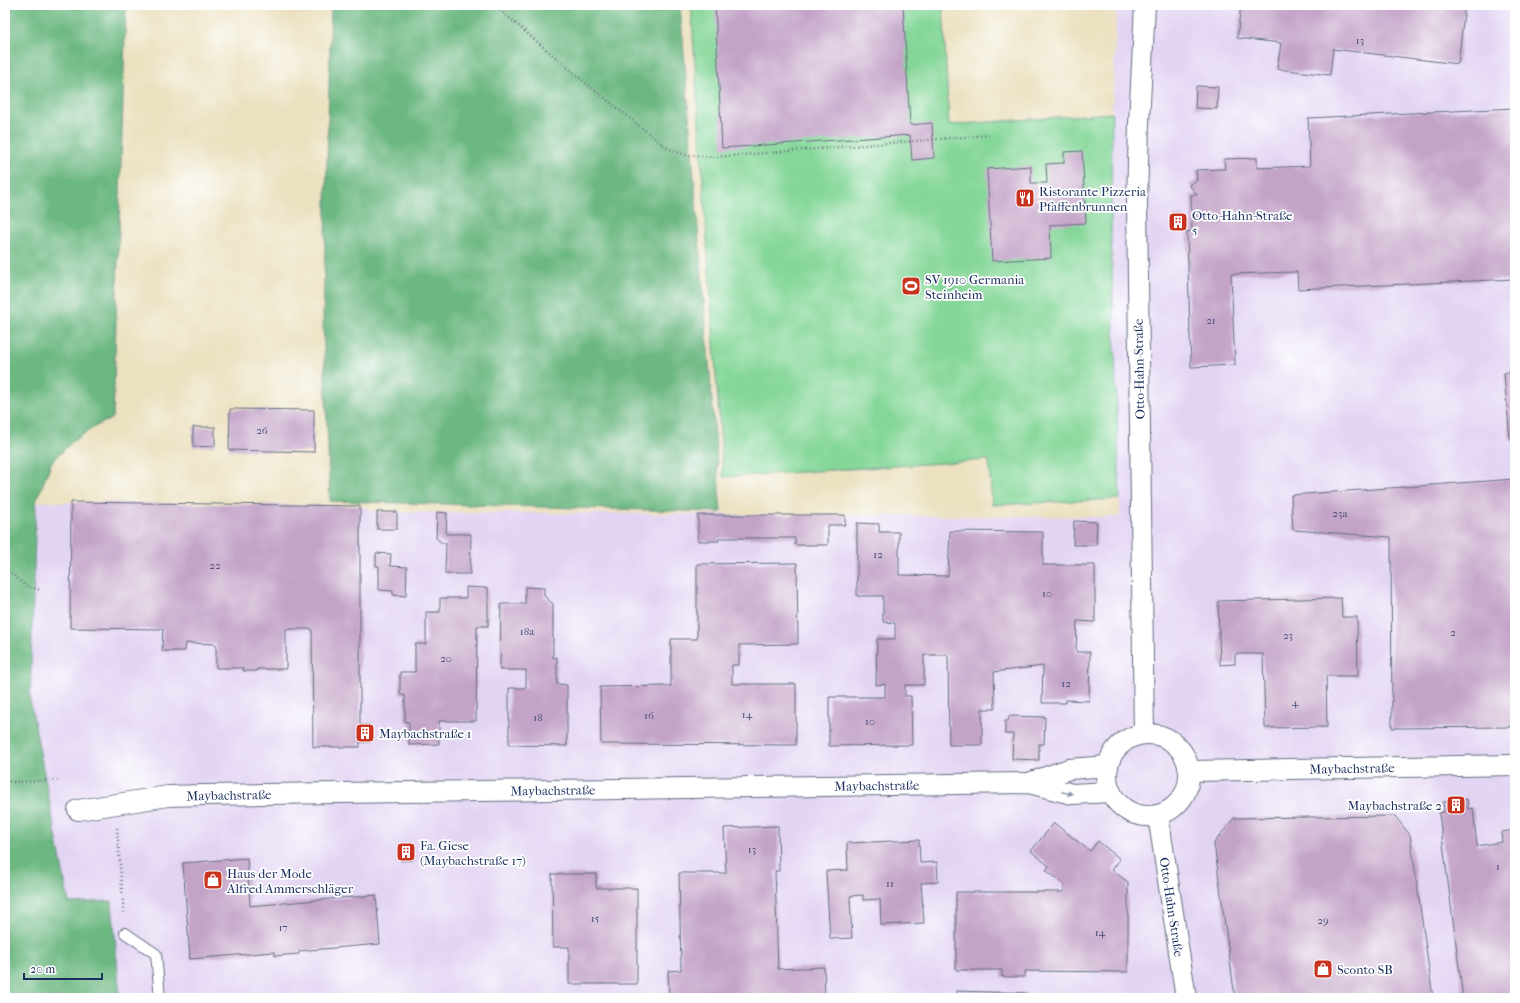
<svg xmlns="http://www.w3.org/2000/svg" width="1520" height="1003" viewBox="0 0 1520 1003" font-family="'IM FELL French Canon',serif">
<rect width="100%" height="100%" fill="#fff"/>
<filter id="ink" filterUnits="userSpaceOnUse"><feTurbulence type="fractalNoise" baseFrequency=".025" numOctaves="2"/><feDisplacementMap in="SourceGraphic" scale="8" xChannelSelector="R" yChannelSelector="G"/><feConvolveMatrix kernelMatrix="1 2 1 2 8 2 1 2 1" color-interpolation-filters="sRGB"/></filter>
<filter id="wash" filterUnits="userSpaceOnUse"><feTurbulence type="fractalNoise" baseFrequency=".012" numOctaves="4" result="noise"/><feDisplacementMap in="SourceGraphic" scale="16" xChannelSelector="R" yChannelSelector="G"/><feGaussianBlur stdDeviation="0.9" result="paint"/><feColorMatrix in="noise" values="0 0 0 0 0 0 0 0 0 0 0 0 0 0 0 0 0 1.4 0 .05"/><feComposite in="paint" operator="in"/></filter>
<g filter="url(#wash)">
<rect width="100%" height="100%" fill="#ebe1c0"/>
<path fill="#e2d4f3" d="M1117 5H1515V998H120L112 901 69 903 30 700 36 502 360 506 377 512 1120 517 1111 241 1112 113Z"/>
<path fill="#85d799" stroke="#50837c" d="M691 5H943L949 125 1112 113 1111 241 1120 499 992 505 989 460 723 477Z"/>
<g fill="#6cb881" stroke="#447470">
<path d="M5 5H126L113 418 96 426 73 441 51 463 36 502 30 700 69 903 112 901 120 998H5Z"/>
<path d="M331 5H680L721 512 330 501 323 322Z"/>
</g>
<g id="blocks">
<g fill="#c3a4c8">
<path d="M715 5H903L910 125 932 123 934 158 912 160 910 135 722 148Z"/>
<path d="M1241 5H1465L1458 64 1333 49 1330 75 1277 69 1281 43 1237 38Z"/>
<path d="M1196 86 1218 87 1217 109 1195 108Z"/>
<path d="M1515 108V279L1298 289 1297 272 1231 274 1235 365 1191 367 1187 232 1192 231 1191 195H1197L1189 185 1197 180 1196 170 1225 169 1224 159 1257 158V168L1310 166 1308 118Z"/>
<path d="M1082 151 1086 223 1050 225 1051 258 992 261 987 169 1031 166V183H1047L1046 164 1064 163V152Z"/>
<rect x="1174" y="216" width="9" height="12"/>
<path d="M1515 372V438L1510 439 1504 373Z"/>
<path d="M230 409 314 410V452L229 450Z"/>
<path d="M193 427H215V446L193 447Z"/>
<path d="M1515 479V727L1392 728 1391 537 1293 530 1291 495Z"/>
<path d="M71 502 360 506V725H370V742H360V747H313L312 629H286V669H257V671H243V668H216V644L186 643 185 651H162L163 629 70 628Z"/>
<rect x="377" y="512" width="20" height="17"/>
<path d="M437 512 447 513 446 534H471L470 574H445L446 543H442L436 538Z"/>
<path d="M698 515H845V525H828V545H795V538H719V541H698Z"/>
<path d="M1074 521 1097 522 1096 545H1073Z"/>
<path d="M857 523 879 524V532H899V575L948 576 950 531 1043 532V565H1095V622L1077 621 1076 652H1090L1089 701 1066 700V703H1042L1043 666 994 672 995 709H982V745H949L948 655H924V685H905V696H911L912 745 829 746V697H885V684L876 685 877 639H895V623L883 622V596H857Z"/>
<path d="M376 553 391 554 390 566 407 567 406 596 393 595V591L379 590V566H376Z"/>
<path d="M797 563 798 644 739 645V665H732V684H796V745L601 744 600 687 671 686V639H697V564Z"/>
<path d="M466 587 488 588V626H477L476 721H439V744L409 745V722H405V695H400V672H415V644H426V612H440V598H466Z"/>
<path d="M525 587 544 588V596L553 604V658L557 657V684L567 685V746L509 745V688H526V670H500L501 604H525Z"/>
<path d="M1341 598 1342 617H1357L1358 676H1326L1327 727 1265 728 1263 654H1235V664L1220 665 1218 601Z"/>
<path d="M1009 716 1045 717 1044 744H1039V760L1012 759 1013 734H1005V721H1008Z"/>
<path d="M1467 799 1468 809 1473 808 1477 846 1502 842 1501 832 1515 830V998H1463L1439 813 1444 812 1443 802Z"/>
<path d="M1395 816 1410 835 1433 998H1235L1214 843 1234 818Z"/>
<path d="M1054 823 1090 851 1098 841 1120 859 1112 870 1128 882V972L1025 971V977H1002V970H956V892H1064V884L1046 870 1049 866 1031 851Z"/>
<path d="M778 826 779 871H775L778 969 824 967 825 998H682L681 994H669L668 971 681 970 679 873H726L724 828Z"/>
<path d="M919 840 920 863 937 862 938 882 921 883 924 923 881 925 880 899 863 900V895L850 896 852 938 830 939 826 871 848 870 847 843Z"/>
<path d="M411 844 413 860 401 861 399 845Z"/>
<path d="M247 858 250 906 376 895 380 944 299 951V954L275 956 274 952 190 959 183 863Z"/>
<path d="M552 874H596V888H637V984H569V947H553Z"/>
<path d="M957 991 1026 993V998H957Z"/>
</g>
</g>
</g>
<g filter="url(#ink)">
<use href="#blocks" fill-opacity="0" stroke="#646d80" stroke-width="1"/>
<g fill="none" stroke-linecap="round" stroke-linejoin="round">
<g stroke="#646d80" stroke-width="12">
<path id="service" d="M125 933 156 954 160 998"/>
</g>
<g stroke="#646d80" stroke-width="22">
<g id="minor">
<circle cx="1148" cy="775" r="41"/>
<path d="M1144 734 1137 203 1139 123 1145 5"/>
<path id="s1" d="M1190 771 1515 765"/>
<path d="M1029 783 1069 769 1108 766"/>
<path id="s2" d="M78 810 168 796 205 795 1029 783 1072 794 1111 792"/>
<path id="s3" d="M1158 815 1186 998"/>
</g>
</g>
<g stroke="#646d80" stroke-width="2.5" stroke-dasharray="1 3" stroke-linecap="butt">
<path d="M494 5 587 84 667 148 685 155 716 157 989 135"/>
<path d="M5 568 26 586 41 590"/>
<path d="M5 781 13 782 59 780"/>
<path d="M117 828 124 915"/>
</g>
<use href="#service" stroke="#fff" stroke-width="10"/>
<use href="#minor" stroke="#fff" stroke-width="20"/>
</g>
<defs><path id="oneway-solid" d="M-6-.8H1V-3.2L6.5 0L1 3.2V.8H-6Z"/></defs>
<use fill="#8d97ae" href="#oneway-solid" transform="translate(1067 793) rotate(12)"/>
</g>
<defs>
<g id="restaurant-square" transform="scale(1)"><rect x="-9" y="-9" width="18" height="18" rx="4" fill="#c8321e" stroke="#fff"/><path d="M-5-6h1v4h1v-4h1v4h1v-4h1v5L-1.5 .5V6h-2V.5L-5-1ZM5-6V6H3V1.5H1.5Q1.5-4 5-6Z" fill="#fff"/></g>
<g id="building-square" transform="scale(1)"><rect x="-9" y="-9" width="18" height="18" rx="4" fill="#c8321e" stroke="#fff"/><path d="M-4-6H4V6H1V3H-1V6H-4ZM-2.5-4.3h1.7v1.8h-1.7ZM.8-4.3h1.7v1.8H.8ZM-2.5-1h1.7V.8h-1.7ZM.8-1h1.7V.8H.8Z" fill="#fff"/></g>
<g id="stadium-square" transform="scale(1)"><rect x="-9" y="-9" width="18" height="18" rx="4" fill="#c8321e" stroke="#fff"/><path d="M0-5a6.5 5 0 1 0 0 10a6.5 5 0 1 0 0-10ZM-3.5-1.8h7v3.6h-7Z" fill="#fff"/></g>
<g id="shop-square" transform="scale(1)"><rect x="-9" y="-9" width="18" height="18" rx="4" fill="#c8321e" stroke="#fff"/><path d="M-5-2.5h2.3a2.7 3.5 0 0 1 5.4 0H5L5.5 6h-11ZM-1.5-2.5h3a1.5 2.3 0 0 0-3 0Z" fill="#fff"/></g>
</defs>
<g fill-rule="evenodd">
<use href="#restaurant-square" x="1025" y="198"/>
<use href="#building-square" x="1178" y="222"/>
<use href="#stadium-square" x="911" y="286"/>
<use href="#building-square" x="365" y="733"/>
<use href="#building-square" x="1456" y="805"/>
<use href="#building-square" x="406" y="852"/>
<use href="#shop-square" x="213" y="880"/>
<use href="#shop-square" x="1323" y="969"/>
</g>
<g text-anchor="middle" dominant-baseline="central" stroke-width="3.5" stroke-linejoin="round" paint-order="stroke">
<g font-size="11" fill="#454c78">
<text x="1360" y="40">13</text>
<text x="1211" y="320">21</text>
<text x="262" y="430">26</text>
<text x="1340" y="513">23a</text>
<text x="878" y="554">12</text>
<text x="215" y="565">22</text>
<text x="1047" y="593">10</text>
<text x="527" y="631">18a</text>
<text x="1453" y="632">2</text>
<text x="1288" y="635">23</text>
<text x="446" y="658">20</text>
<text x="1066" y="683">12</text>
<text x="1295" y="702">4</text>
<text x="747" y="714">14</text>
<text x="649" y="715">16</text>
<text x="538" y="717">18</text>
<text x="870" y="721">10</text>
<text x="752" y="849">13</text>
<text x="1498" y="866">1</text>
<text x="890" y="883">11</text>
<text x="595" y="918">15</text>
<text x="1323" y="920">29</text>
<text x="283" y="927">17</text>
<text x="1100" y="932">14</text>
</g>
<g font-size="13" fill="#1b2f5e" stroke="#fff" text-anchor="start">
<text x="1039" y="191">Ristorante Pizzeria<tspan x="1039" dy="15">Pfaffenbrunnen</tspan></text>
<text x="1192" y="215">Otto-Hahn-Straße<tspan x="1192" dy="15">5</tspan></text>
<text x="925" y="279">SV 1910 Germania<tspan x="925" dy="15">Steinheim</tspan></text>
<text x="379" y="733">Maybachstraße 1</text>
<text x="1442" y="805" text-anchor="end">Maybachstraße 2</text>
<text x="420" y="845">Fa. Giese<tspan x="420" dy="15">(Maybachstraße 17)</tspan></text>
<text x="227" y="873">Haus der Mode<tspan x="227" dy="15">Alfred Ammerschläger</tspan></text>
<text x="1337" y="969">Sconto SB</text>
</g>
<g font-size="13" fill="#1b2f5e" stroke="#fff">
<text transform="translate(1139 369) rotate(-91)">Otto-Hahn-Straße</text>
<text stroke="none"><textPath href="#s1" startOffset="162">Maybachstraße</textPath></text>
<text stroke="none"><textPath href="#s2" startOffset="800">Maybachstraße</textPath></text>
<text stroke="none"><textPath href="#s2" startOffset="476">Maybachstraße</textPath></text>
<text stroke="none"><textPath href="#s2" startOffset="152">Maybachstraße</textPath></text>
<text stroke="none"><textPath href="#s3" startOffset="93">Otto-Hahn-Straße</textPath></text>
</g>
</g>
<rect width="1520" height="1003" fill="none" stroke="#fff" stroke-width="20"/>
<path d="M24 973v6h78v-6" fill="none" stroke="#1b2f5e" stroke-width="2"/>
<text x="30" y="973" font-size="12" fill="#1b2f5e" stroke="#ffffff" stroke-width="3" paint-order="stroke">20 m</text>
</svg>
